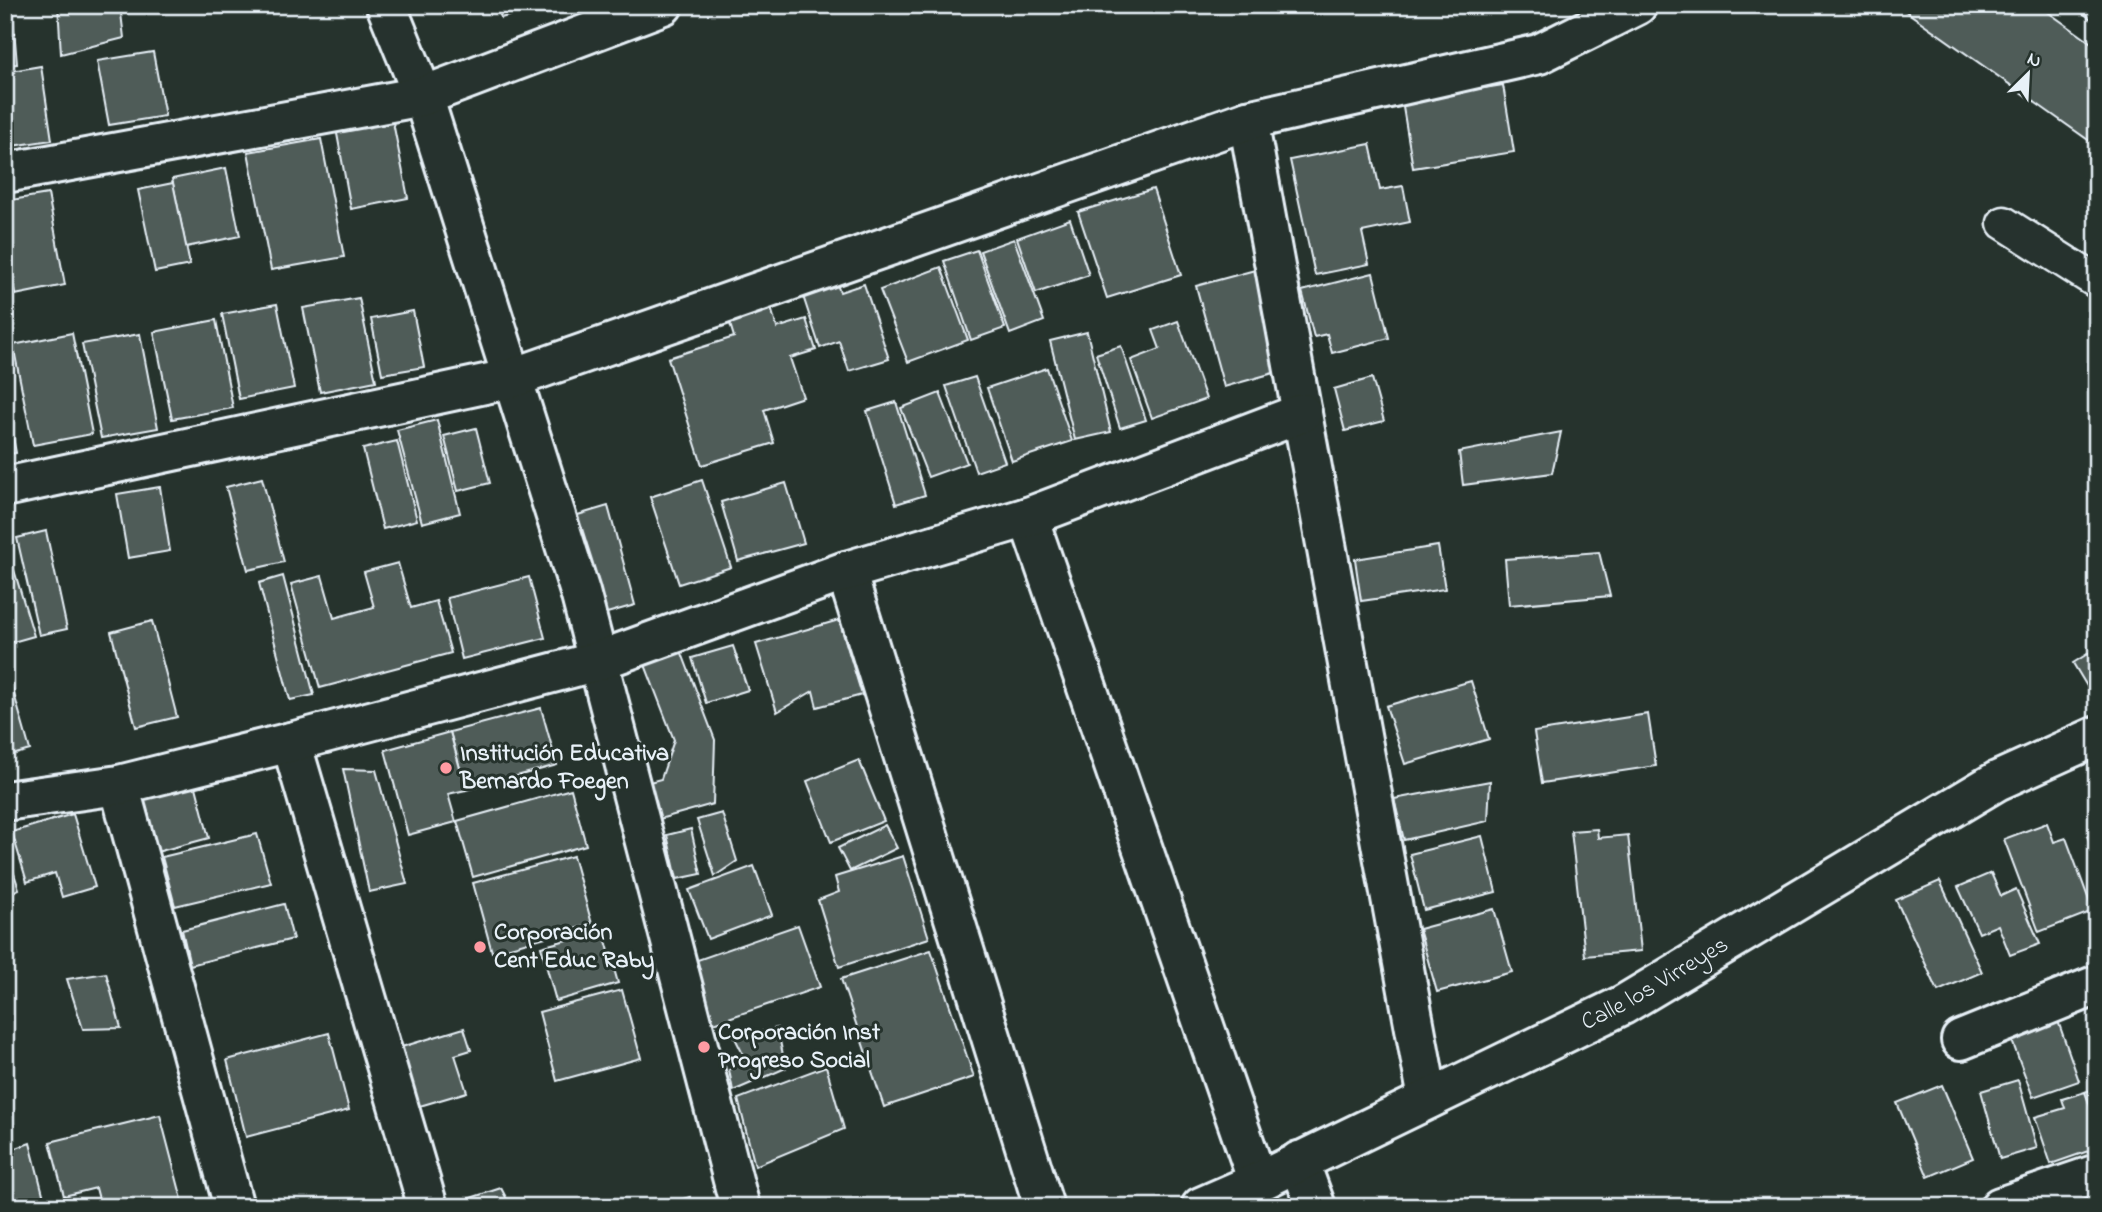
<svg xmlns="http://www.w3.org/2000/svg" width="2102" height="1212" viewBox="0 0 2102 1212" font-family="'Indie Flower',sans-serif">
<rect width="100%" height="100%" fill="#26332d"/>
<filter id="ink" filterUnits="userSpaceOnUse"><feTurbulence type="fractalNoise" baseFrequency=".0143" numOctaves="2"/><feDisplacementMap in="SourceGraphic" scale="14" xChannelSelector="R" yChannelSelector="G"/><feConvolveMatrix kernelMatrix="1 2 1 2 8 2 1 2 1" color-interpolation-filters="sRGB"/></filter>
<g filter="url(#ink)">
<g fill="#505c59" stroke="#e8f1f8" stroke-width="2">
<path d="M5 5H12L17 64 5 65Z"/>
<path d="M58 5H120L124 38 61 54Z"/>
<path d="M497 5H546L501 18Z"/>
<path d="M1897 5H2038L2097 47V140L2094 144Z"/>
<path d="M2071 5H2097V23Z"/>
<path d="M153 52 165 116 109 125 97 61Z"/>
<path d="M41 66 52 140 5 147V72Z"/>
<path d="M1503 85 1514 152 1413 168 1402 101Z"/>
<path d="M391 112 408 198 351 209 335 123Z"/>
<path d="M321 139 344 257 271 270 248 152Z"/>
<path d="M1370 144 1380 190 1403 186 1410 222 1362 232 1369 264 1315 275 1290 160Z"/>
<path d="M226 168 240 236 186 247 172 179Z"/>
<path d="M173 183 190 265 155 272 138 190Z"/>
<path d="M1153 189 1181 275 1107 298 1078 212Z"/>
<path d="M48 194 65 285 15 295 5 237V201Z"/>
<path d="M1070 219 1089 275 1036 293 1017 238Z"/>
<path d="M1014 239 1044 321 1010 334 980 251Z"/>
<path d="M977 250 1005 328 971 340 944 261Z"/>
<path d="M941 267 968 340 908 362 880 290Z"/>
<path d="M1255 270 1284 370 1224 387 1196 286Z"/>
<path d="M1373 273 1389 338 1332 353 1327 334 1314 337 1302 291Z"/>
<path d="M836 282 840 292 864 284 889 359 849 371 839 341 820 348 802 293Z"/>
<path d="M359 298 376 381 320 392 303 308Z"/>
<path d="M769 301 777 328 806 319 816 350 790 358 803 397 764 410 774 443 702 465 668 358 734 337 727 314Z"/>
<path d="M277 304 294 388 239 399 222 314Z"/>
<path d="M413 311 424 367 382 374 371 319Z"/>
<path d="M216 320 233 408 172 419 154 332Z"/>
<path d="M1178 321 1206 399 1152 418 1131 360 1160 349 1153 330Z"/>
<path d="M1087 332 1111 432 1075 440 1050 341Z"/>
<path d="M72 333 92 434 33 445 13 345Z"/>
<path d="M140 334 158 428 101 438 82 344Z"/>
<path d="M1121 346 1146 420 1120 428 1096 354Z"/>
<path d="M1047 368 1072 441 1012 461 987 388Z"/>
<path d="M975 377 1005 462 976 472 946 386Z"/>
<path d="M1372 378 1384 421 1345 431 1334 389Z"/>
<path d="M940 393 967 463 928 477 901 408Z"/>
<path d="M5 395 16 453 5 455Z"/>
<path d="M896 402 925 495 896 504 867 411Z"/>
<path d="M437 420 460 513 422 523 397 430Z"/>
<path d="M476 428 490 483 458 491 444 436Z"/>
<path d="M1561 432 1552 473 1463 485 1459 452Z"/>
<path d="M397 441 417 520 383 529 363 449Z"/>
<path d="M262 478 284 562 248 570 226 487Z"/>
<path d="M702 480 731 567 679 584 650 497Z"/>
<path d="M786 483 804 543 738 561 721 502Z"/>
<path d="M160 487 170 551 128 558 117 494Z"/>
<path d="M608 506 635 605 600 615 571 517Z"/>
<path d="M46 531 67 629 39 635 17 538Z"/>
<path d="M5 540 34 636 6 644 5 643Z"/>
<path d="M1438 546 1445 589 1361 601 1355 559Z"/>
<path d="M1599 552 1610 596 1509 605 1505 559Z"/>
<path d="M398 563 411 608 436 601 451 653 320 688 291 584 322 576 334 618 374 607 364 572Z"/>
<path d="M283 576 314 695 290 700 259 583Z"/>
<path d="M529 577 545 638 462 659 447 598Z"/>
<path d="M839 620 862 695 817 707 813 691 777 712 756 644Z"/>
<path d="M152 621 177 717 136 727 111 632Z"/>
<path d="M733 646 748 690 706 703 692 658Z"/>
<path d="M680 648 715 740 713 804 645 823 634 786 661 779 674 740 644 662Z"/>
<path d="M2097 648V690L2091 693 2073 663Z"/>
<path d="M5 662 30 750 5 757Z"/>
<path d="M1471 681 1489 739 1405 764 1386 706Z"/>
<path d="M541 708 557 765 466 790 450 732Z"/>
<path d="M1648 714 1656 766 1542 783 1534 732Z"/>
<path d="M450 732 466 790 448 794 456 822 408 835 385 750Z"/>
<path d="M859 760 884 821 831 842 807 781Z"/>
<path d="M343 769 376 770 407 884 369 892Z"/>
<path d="M194 779 209 838 153 853 138 792Z"/>
<path d="M1490 781 1488 821 1404 840 1394 799Z"/>
<path d="M571 789 586 845 473 877 457 821Z"/>
<path d="M722 813 737 861 715 876 697 820Z"/>
<path d="M73 814 95 887 62 897 55 873 27 882 12 832Z"/>
<path d="M2047 823 2054 842 2066 838 2093 911 2039 932 2004 839Z"/>
<path d="M885 825 897 848 850 871 838 848Z"/>
<path d="M691 829 701 874 677 879 667 835Z"/>
<path d="M1597 829 1598 838 1628 835 1641 951 1585 956 1571 831Z"/>
<path d="M2097 831V855L2087 836Z"/>
<path d="M257 834 271 883 175 906 162 857Z"/>
<path d="M1482 836 1496 892 1424 910 1410 854Z"/>
<path d="M5 846 19 889 5 896Z"/>
<path d="M573 856 592 924 492 952 473 883Z"/>
<path d="M903 856 929 938 839 967 818 900 839 892 835 877Z"/>
<path d="M754 866 772 915 708 939 689 890Z"/>
<path d="M1991 873 2001 896 2016 889 2040 944 2010 955 1998 925 1979 933 1958 887Z"/>
<path d="M1940 881 1982 972 1938 991 1896 900Z"/>
<path d="M284 904 293 939 190 965 182 930Z"/>
<path d="M1494 909 1512 972 1437 992 1419 929Z"/>
<path d="M798 925 820 987 705 1026 683 965Z"/>
<path d="M603 930 618 983 556 1001 541 947Z"/>
<path d="M931 950 974 1077 884 1107 841 979Z"/>
<path d="M106 973 121 1028 83 1029 67 979Z"/>
<path d="M622 990 641 1058 557 1081 539 1012Z"/>
<path d="M2058 1021 2079 1081 2033 1097 2011 1038Z"/>
<path d="M464 1028 471 1050 455 1055 467 1092 413 1108 395 1049Z"/>
<path d="M777 1028 786 1068 733 1091 729 1070 746 1060 735 1038Z"/>
<path d="M329 1033 349 1110 246 1137 227 1060Z"/>
<path d="M826 1066 844 1129 755 1166 738 1099Z"/>
<path d="M2018 1080 2037 1148 2000 1159 1981 1091Z"/>
<path d="M1942 1085 1973 1158 1928 1177 1897 1103Z"/>
<path d="M2097 1088V1126L2085 1092Z"/>
<path d="M2085 1092 2097 1126V1148L2051 1164 2035 1117 2065 1108 2062 1099Z"/>
<path d="M160 1115 184 1207H101L96 1188 64 1196 50 1142Z"/>
<path d="M30 1143 45 1202 32 1207H5V1152Z"/>
<path d="M501 1188 511 1207H443Z"/>
<path d="M690 1197 693 1207H654Z"/>
<path d="M688 1198 690 1207H660Z"/>
</g>
<g fill="none" stroke-linecap="round" stroke-linejoin="round">
<g stroke="#e8f1f8" stroke-width="37">
<path id="lane" d="M2004 223 2097 282"/>
</g>
<g stroke="#e8f1f8" stroke-width="44">
<g id="street">
<path d="M386 5 423 96 580 592 740 1207"/>
<path d="M1248 120 1428 1099"/>
<path d="M5 173 423 96 663 5"/>
<path d="M5 487 513 378 1248 120 1539 54 1637 5"/>
<path d="M1028 517 1258 1182"/>
<path d="M846 571 1044 1207"/>
<path d="M291 742 428 1207"/>
<path d="M119 785 234 1207"/>
<path d="M5 801 119 785 291 742 598 661 846 571 1028 517 1302 413"/>
<path d="M1961 1040 2097 985"/>
<path d="M1299 1161 1316 1207"/>
<path id="s1" d="M1201 1207 1258 1182 1623 1005 1997 781 2097 736"/>
<path d="M2000 1207 2097 1174"/>
</g>
</g>
<use href="#lane" stroke="#26332d" stroke-width="32"/>
<use href="#street" stroke="#26332d" stroke-width="38"/>
</g>
</g>
<g fill="#ff9aa2" stroke="#26332d" stroke-width="2.5">
<circle cx="446" cy="768" r="7"/>
<circle cx="480" cy="947" r="7"/>
<circle cx="704" cy="1047" r="7"/>
</g>
<g text-anchor="middle" dominant-baseline="central" stroke-width="6" stroke-linejoin="round" paint-order="stroke">
<g font-size="24" font-weight="bold" fill="#e8f1f8" stroke="#26332d" text-anchor="start">
<text x="460" y="754">Institución Educativa<tspan x="460" dy="28">Bernardo Foegen</tspan></text>
<text x="494" y="933">Corporación<tspan x="494" dy="28">Cent Educ Raby</tspan></text>
<text x="718" y="1033">Corporación Inst<tspan x="718" dy="28">Progreso Social</tspan></text>
</g>
<g font-size="24" fill="#e8f1f8" stroke="#26332d">
<text stroke="none"><textPath href="#s1" startOffset="506">Calle los Virreyes</textPath></text>
</g>
</g>
<rect width="2102" height="1212" fill="none" stroke="#26332d" stroke-width="28"/>
<rect x="14" y="14" width="2074" height="1184" fill="none" stroke="#e8f1f8" stroke-width="2.5" filter="url(#ink)"/>
<g transform="translate(2028 74) rotate(24)" stroke="#26332d" stroke-width="5" paint-order="stroke">
<path d="M0-5L12 26L0 18L-12 26Z" fill="#e8f1f8"/>
<text y="-10" font-size="19" font-weight="bold" text-anchor="middle" fill="#e8f1f8">N</text>
</g>
</svg>
